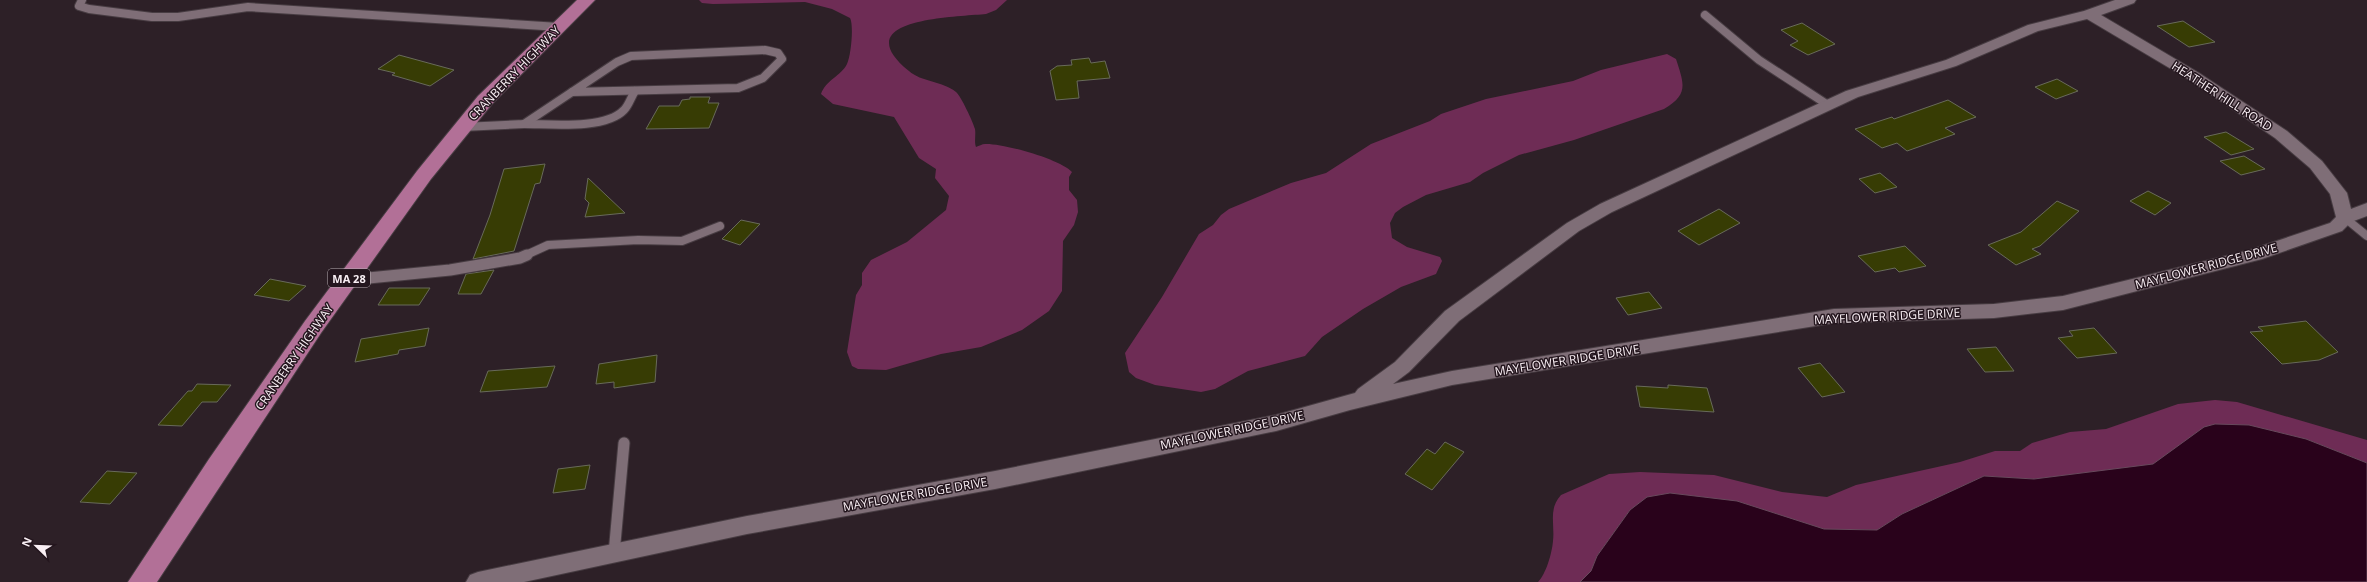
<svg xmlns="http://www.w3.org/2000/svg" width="2367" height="582" viewBox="0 0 2367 582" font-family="'Open Sans',sans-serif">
<rect width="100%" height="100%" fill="#2d2027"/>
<g fill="#6e2c55">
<path d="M699 0H1007L996 10 986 14C956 17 844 18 909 71 921 82 943 81 956 92 961 96 973 122 975 129 976 135 974 142 976 147 979 146 982 144 985 144 1002 143 1060 159 1072 172L1069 177V190L1077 200 1078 212 1074 225 1063 241 1062 291 1049 311 1022 330 981 347 941 354 886 370 858 369 852 366 847 352 856 295 862 285V273L871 260 907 242 946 210 949 196 935 178 936 169 919 158 894 117 833 104 821 94C826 80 841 76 847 64 851 56 854 25 850 18L832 9 805 2 713 4 702 3Z"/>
<path d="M1667 54 1676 59C1684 84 1689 94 1664 109L1574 140 1519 155 1483 173 1470 182 1426 195 1403 207 1395 213 1390 223 1392 238 1407 247 1440 257 1442 261 1436 274 1401 287 1363 309 1322 337 1305 356 1248 371 1215 389 1201 392 1155 385 1136 378 1129 372 1125 353 1162 297 1199 234 1213 225 1221 215 1229 209 1291 183 1326 173 1371 144 1430 121 1441 114 1486 99 1573 81 1601 70Z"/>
<path d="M2215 400 2237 402 2367 440V463L2306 439 2162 460 2153 464 2136 467 2034 479 1984 476 1902 514 1877 530 1824 529 1787 518 1630 510 1597 556 1591 571 1580 582H1538C1546 574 1552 553 1553 541 1555 524 1548 509 1561 495L1609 474 1640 472 1714 475 1782 492 1827 497 1856 485 1960 462 1995 451H2020L2032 443 2070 432 2106 429 2178 404Z"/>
</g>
<path fill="#29021b" stroke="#67495c" d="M2215 424 2249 425 2306 439 2367 463V582H1580L1591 571 1597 556 1630 510 1647 497 1670 493 1737 501 1824 529 1877 530 1902 514 1984 476 2034 479 2153 464 2204 427Z"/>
<g fill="#373c04" stroke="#686a5a">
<path d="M2183 21 2215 42 2189 47 2157 26Z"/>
<path d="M1802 23 1835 44 1808 55 1790 45 1798 41 1781 30Z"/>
<path d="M399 55 454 70 430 86 392 75 395 73 378 69Z"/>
<path d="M1089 58 1091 63 1105 61 1110 78 1077 81 1079 98 1056 100 1050 71 1057 66 1072 65 1071 60Z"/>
<path d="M2057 79 2078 91 2056 99 2035 87Z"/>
<path d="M690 97H710L708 103H719L709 128 646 129 659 106H679L682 100 690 99Z"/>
<path d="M1948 100 1976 117 1945 128 1955 134 1907 151 1897 143 1882 148 1855 129 1892 117 1894 119Z"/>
<path d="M2226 132 2254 149 2231 155 2204 137Z"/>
<path d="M2244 156 2265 169 2241 175 2220 161Z"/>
<path d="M545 164 540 183 535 184 514 251 473 259 490 215 504 169Z"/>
<path d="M1880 173 1897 187 1875 193 1859 179Z"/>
<path d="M588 178 625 213 585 217 589 203 585 199Z"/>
<path d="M2148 191 2171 203 2155 215 2130 201Z"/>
<path d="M2057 201 2079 211 2040 246 2032 249 2041 254 2016 265 1988 245 2021 232Z"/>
<path d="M1719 209 1740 223 1699 245 1678 231Z"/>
<path d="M741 220 760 224 740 245 722 239Z"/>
<path d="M1905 246 1926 266 1899 272 1895 268 1875 272 1858 256Z"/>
<path d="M494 270 481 294H458L466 274Z"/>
<path d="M270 279 306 286 289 301 254 295Z"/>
<path d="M389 288H430L419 305H378Z"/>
<path d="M1649 292 1662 308 1628 315 1616 298Z"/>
<path d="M2306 321 2338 352 2319 360 2282 364 2250 332 2263 331 2258 327Z"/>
<path d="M429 328 425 346 399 350 398 354 355 362 361 339Z"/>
<path d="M2094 328 2117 353 2077 358 2058 338 2073 336 2069 331Z"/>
<path d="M1996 347 2014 371 1985 372 1967 349Z"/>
<path d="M657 355 655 382 614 388V382L596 384 599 364Z"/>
<path d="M1820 363 1845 392 1822 397 1798 368Z"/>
<path d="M555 366 547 387 480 392 488 371Z"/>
<path d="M197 384 231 385 217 402H202L182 426 158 425 188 391H192Z"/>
<path d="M1668 385 1707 388 1714 412 1640 407 1636 386 1668 388Z"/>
<path d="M1445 442 1464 452 1432 490 1405 474 1427 449 1435 454Z"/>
<path d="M590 465 585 489 553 493 558 469Z"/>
<path d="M107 471 137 473 110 504 80 502Z"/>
</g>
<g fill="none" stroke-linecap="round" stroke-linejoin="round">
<g stroke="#473c42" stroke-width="10">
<g id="service-far1">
<path d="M82 0 79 6 89 9 152 17H178L248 7 559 27"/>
<path d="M1705 15 1759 60 1828 105"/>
<path d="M765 50 778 53 782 59 763 78 738 88 572 92 617 62 631 56Z"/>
<path d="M524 124C550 124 605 130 624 110 629 105 631 97 635 91"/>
<path d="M463 127 524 124 572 92"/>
<path d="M2345 218 2367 236"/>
<path d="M524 256 548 245 638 240 682 241 720 226"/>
</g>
</g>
<g stroke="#473c42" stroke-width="13">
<g id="service">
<path d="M348 280 450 270 520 258 527 255"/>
<path d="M614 554 624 443"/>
</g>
</g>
<g stroke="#473c42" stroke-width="2">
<path id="minor" d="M2115 0H2136L2134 3 2101 15 2199 73 2287 131 2322 161 2347 193 2351 209 2367 203V216L2351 222 2342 231 2262 259 2063 310 1994 318 1834 323 1452 385 1350 410 1276 431 995 489 747 534 524 582H466L470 575 478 572 747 516 995 471 1276 415 1355 393 1358 389 1395 362 1445 311 1567 223 1600 204 1846 91 1946 60 2028 25 2084 11ZM2087 19 2188 79 2275 138 2310 168 2330 194 2336 217 2330 223 2250 250 2063 296 1994 304 1834 309 1452 371 1393 384 1409 372 1459 321 1579 231 1612 212 1858 97 1956 66 2038 31Z"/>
</g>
<g stroke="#473c42" stroke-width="2">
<path id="primary" d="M577 0H595L492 104 431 179 321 333 157 582H128L209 459 305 321 417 171 478 96Z"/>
</g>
<use href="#service-far1" stroke="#7f6e77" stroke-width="8"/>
<use href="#service" stroke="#7f6e77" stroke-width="11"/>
<use href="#minor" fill="#7f6e77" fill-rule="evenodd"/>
<use href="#primary" fill="#b27097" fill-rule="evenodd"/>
</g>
<g text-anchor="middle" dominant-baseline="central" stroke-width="3" stroke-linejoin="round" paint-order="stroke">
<rect fill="#24161e" stroke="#b9aeb4" stroke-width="1" x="328" y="269" width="42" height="18" rx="3"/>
<g font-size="11" font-weight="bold" fill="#f9eff4">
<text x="349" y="278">MA 28</text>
</g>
<g font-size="12" fill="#f9eff4" stroke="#24161e">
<text transform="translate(514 73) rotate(-46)">CRANBERRY HIGHWAY</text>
<text transform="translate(2222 96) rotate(33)">HEATHER HILL ROAD</text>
<text transform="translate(2206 266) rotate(-15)">MAYFLOWER RIDGE DRIVE</text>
<text transform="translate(1887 316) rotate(-3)">MAYFLOWER RIDGE DRIVE</text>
<text transform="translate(294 357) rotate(-55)">CRANBERRY HIGHWAY</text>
<text transform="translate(1567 360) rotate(-9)">MAYFLOWER RIDGE DRIVE</text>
<text transform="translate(1232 430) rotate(-12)">MAYFLOWER RIDGE DRIVE</text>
<text transform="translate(915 494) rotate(-10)">MAYFLOWER RIDGE DRIVE</text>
</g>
</g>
<g transform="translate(36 546) rotate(293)" stroke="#24161e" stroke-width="3" paint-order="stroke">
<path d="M0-3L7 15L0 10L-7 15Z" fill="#f9eff4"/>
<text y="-6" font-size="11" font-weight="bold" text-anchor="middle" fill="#f9eff4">N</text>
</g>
</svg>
